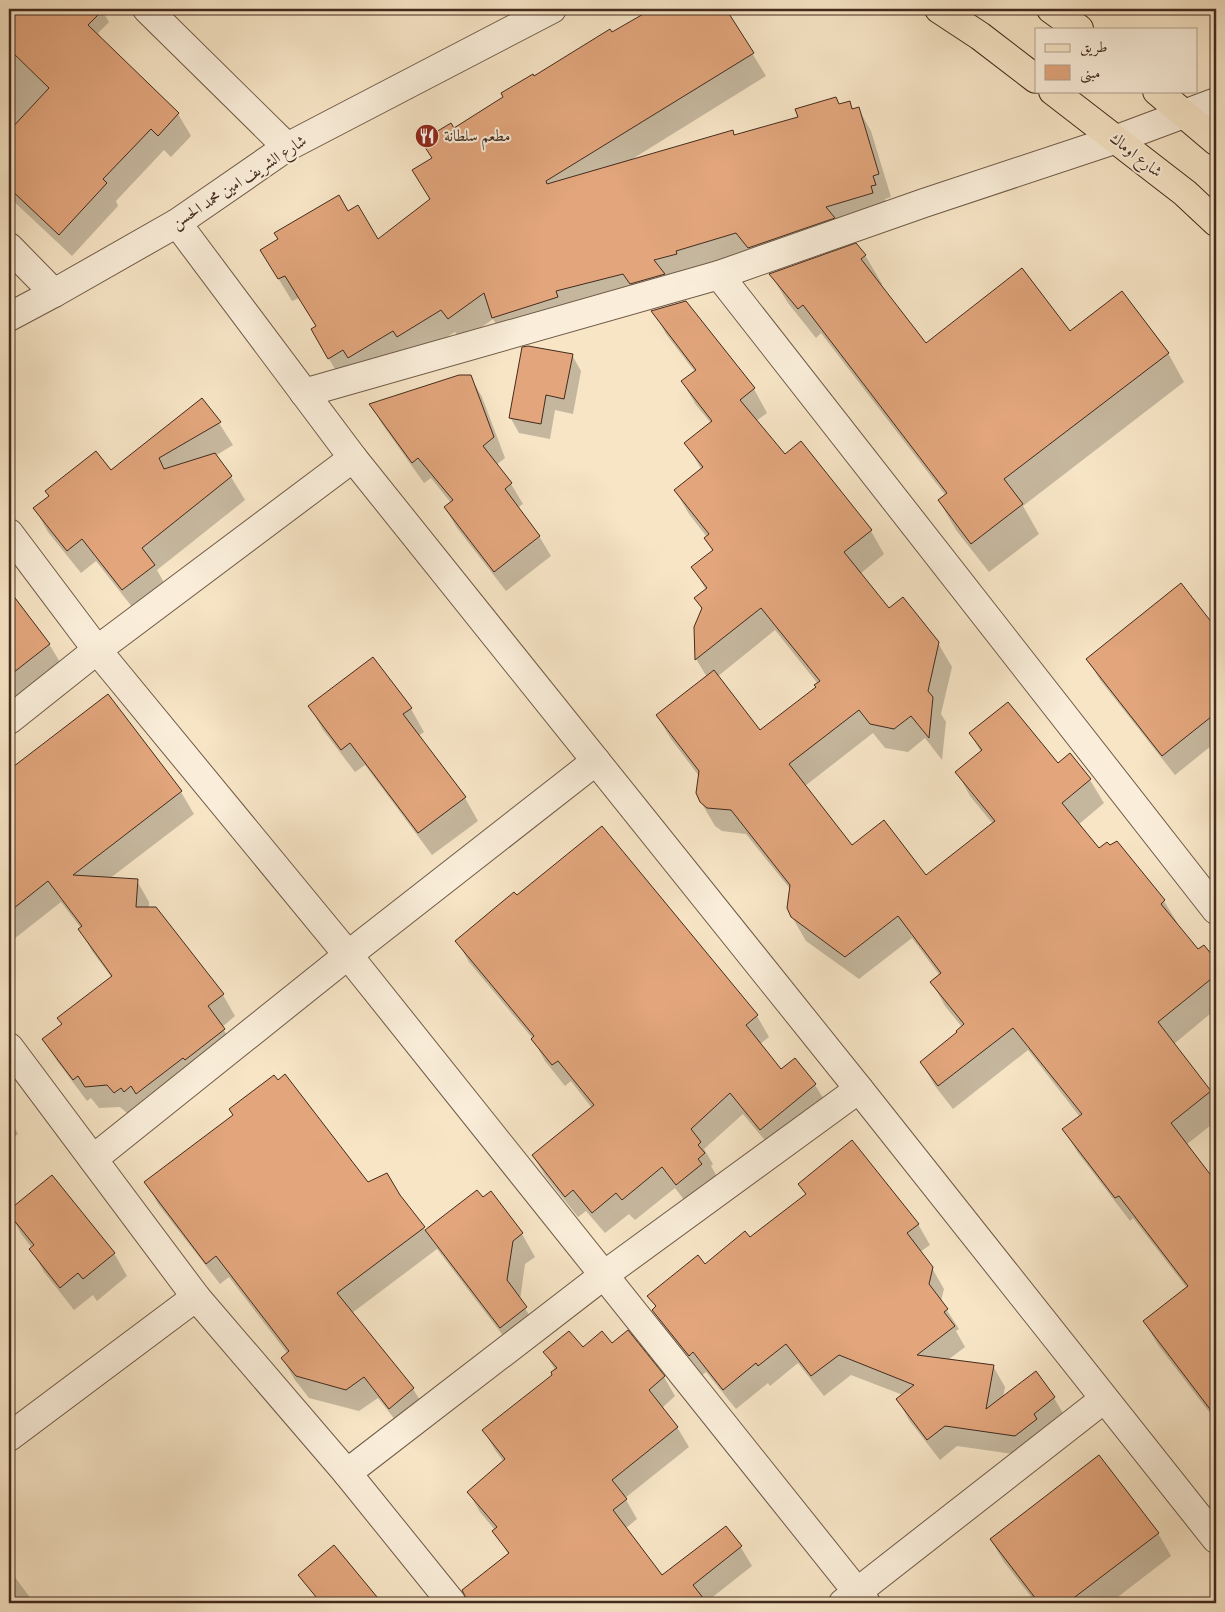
<svg xmlns="http://www.w3.org/2000/svg" width="1225" height="1612" viewBox="0 0 1225 1612" font-family="'IM FELL Double Pica',Amiri,serif">
<rect width="100%" height="100%" fill="#f7e5c6"/>
<filter id="stains"><feTurbulence type="fractalNoise" baseFrequency=".004" numOctaves="4"/><feColorMatrix values="0 0 0 0 .2 0 0 0 0 .09 0 0 0 0 .02 0 0 0 .5 -.17"/></filter>
<radialGradient id="worn" r=".72"><stop offset=".6" stop-color="#630" stop-opacity="0"/><stop offset="1" stop-color="#630" stop-opacity=".3"/></radialGradient>
<g fill="#0003" fill-rule="evenodd">
<path d="M9 9H101L109 22 98 33 104 42 178 114 191 136 171 157 164 150 116 201 118 206 72 256 9 197Z"/>
<path d="M654 9H713L715 12 719 9H725L766 76 629 161 732 132 735 136 849 103 854 110 858 108 871 131 891 197 885 199 888 208 506 340 493 319 462 341 455 332 411 359 342 381 312 330 317 327 299 298 292 301 275 273 348 212 378 241 431 200 433 158 453 129 505 98 534 77Z"/>
<path d="M865 255 882 284 880 286 925 345 1070 333 1168 353 1184 382 1023 506 1039 534 989 572 956 530 939 501 946 496 821 333 816 338 788 303 771 275Z"/>
<path d="M685 302 754 389 767 413 756 421 785 456 871 531 884 554 860 574 888 609 938 643 952 667 941 714 946 722 942 760 925 738 908 752 885 748 873 733 805 786 852 846 925 877 993 824 970 796 957 772 981 752 970 733 1057 765 1070 755 1090 780 1104 803 1078 825 1099 850 1110 847 1116 842 1164 901 1178 924 1177 925 1198 951 1203 946 1216 962V1009L1174 1044 1210 1092 1216 1102V1121L1186 1145 1210 1176 1216 1171V1421L1158 1345 1144 1321 1187 1288 1133 1218 1130 1221 1078 1153 1064 1130 1080 1117 1028 1050 953 1109 935 1086 921 1062 958 1033 962 1027 945 1006 932 982 940 976 912 938 859 979 806 941 792 917 791 890 746 834 722 831 715 826 701 802 699 776 671 739 657 716 707 677 696 659 695 628 702 610 696 599 706 590 693 567 713 552 705 538 707 537 689 514 675 490 701 469 686 443 711 423 696 405 682 381 695 372 666 334 653 311ZM775 630 818 684 817 688 760 732 717 677Z"/>
<path d="M572 355 581 371 573 414 555 410 550 439 519 433 510 417Z"/>
<path d="M470 376 482 397 505 458 496 465 511 484 523 504 517 508 539 536 551 556 506 591 457 528 445 508 451 503 431 478 424 483 382 424 371 405Z"/>
<path d="M219 423 233 445 215 456 231 477 245 500 157 570 167 588 136 612 96 561 81 573 48 532 35 509 50 497 46 492 110 471Z"/>
<path d="M1181 585 1216 630V742L1175 775 1100 680 1088 660Z"/>
<path d="M9 592 49 644 63 667 9 709Z"/>
<path d="M373 659 411 709 424 732 418 736 465 798 478 821 432 855 365 765 355 772 323 730 310 707Z"/>
<path d="M107 696 181 792 194 814 109 879 137 881 149 902V908L223 995 235 1016 222 1027 237 1052 128 1114 120 1107 99 1108 91 1098 87 1101 57 1061 44 1039 63 1025 59 1018 112 978 92 951 80 929 81 928 61 902 9 943V772Z"/>
<path d="M457 941 757 1016 769 1037 760 1044 781 1070 795 1060 815 1085 828 1106 773 1150 743 1114 704 1149 713 1164 711 1166 716 1175 710 1181 713 1186 689 1206 675 1188 635 1220 629 1214 605 1233 586 1211 578 1217 546 1177 533 1156 592 1108 571 1081 565 1086 545 1061 533 1039 469 962Z"/>
<path d="M9 1118 18 1134 9 1141Z"/>
<path d="M52 1177 114 1253 127 1276 97 1301 93 1295 74 1310 44 1272 31 1249 32 1248 22 1235 9 1212Z"/>
<path d="M146 1182 367 1184 399 1196 426 1231 477 1192 522 1234 535 1257 525 1264 520 1300 539 1331 514 1350 437 1249 352 1313 413 1389 426 1410 403 1430 378 1398 359 1411 309 1398 295 1380 282 1358 288 1354 229 1277 220 1284 158 1204Z"/>
<path d="M800 1184 918 1224 930 1245 920 1252 932 1268 944 1289 941 1301 959 1329 956 1331 965 1347 948 1360 993 1366 1005 1387 1003 1398 1036 1373 1054 1398 1066 1418 1027 1456 957 1446 940 1460 909 1420 898 1400 903 1395 851 1375 824 1396 798 1363 770 1386 768 1383 736 1409 706 1372 701 1376 665 1330 653 1310 656 1308 649 1296 749 1239 806 1195Z"/>
<path d="M627 1331 664 1377 675 1396 662 1408 677 1427 689 1447 625 1498 637 1519 626 1528 662 1576 740 1546 752 1566 705 1603H479L469 1586 509 1555 494 1531 495 1530 480 1512 469 1493 504 1462 495 1450 484 1431 554 1375 555 1370 545 1353 611 1344Z"/>
<path d="M1158 1533 1171 1556 1110 1603H1036L1004 1562 991 1540Z"/>
<path d="M9 1569 34 1603H9Z"/>
</g>
<g fill="#e2a57c" stroke="#432b1d">
<path d="M9 9H104L88 25 179 113 158 136 151 129 103 179 107 183 59 235 9 188V131L49 88 9 49Z"/>
<path d="M652 9H726L754 53 546 181 547 184 733 130 734 135 798 117 795 109 836 97 839 104 850 101 852 109 859 107 879 174 873 176 876 185 871 186 873 193 826 207 835 218 748 248 736 233 676 251 677 254 654 260 665 274 630 284 623 274 556 291 558 297 492 318 484 293 448 319 441 310 397 337 393 331 348 358 343 350 328 359 311 329 316 326 285 276 278 279 260 250 278 239 274 233 339 195 348 211 358 205 378 239 430 199 412 170 432 158 421 141 451 123 454 128 503 97 501 93 533 74 534 76 610 29 612 32Z"/>
<path d="M856 243 866 255 861 259 926 343 1022 268 1070 331 1122 291 1169 353 1004 479 1023 504 971 544 938 500 947 493 803 305 798 309 769 274Z"/>
<path d="M686 301 755 388 740 400 785 454 801 441 872 530 844 552 889 608 903 597 939 642 928 691 933 697 929 738 911 716 894 729 870 724 859 710 789 764 852 845 884 820 926 875 995 821 955 772 982 750 969 733 1008 702 1058 763 1070 753 1091 779 1062 803 1099 848 1107 842 1110 845 1117 841 1165 900 1161 904 1198 949 1204 945 1216 960V975L1158 1022 1211 1091 1171 1123 1216 1182V1417L1143 1321 1188 1286 1119 1196 1115 1198 1062 1129 1082 1114 1013 1028 938 1086 920 1062 957 1032 956 1031 964 1024 930 982 941 973 898 916 845 957 791 917 787 908 790 885 731 810 707 808 700 802 696 793 699 771 656 715 714 670 760 730 816 687 814 685 820 681 761 608 695 660 694 627 702 608 694 598 707 588 691 567 713 550 704 538 709 534 674 490 703 467 684 443 712 421 681 381 696 370 651 311Z"/>
<path d="M528 346 573 354 564 399 546 395 541 424 509 418 522 347Z"/>
<path d="M459 375H471L494 437 483 446 512 483 505 489 540 536 494 572 444 507 453 500 418 458 412 463 369 404Z"/>
<path d="M202 398 221 422 159 458 164 469 215 453 232 476 142 548 155 565 122 590 82 539 67 551 33 508 49 496 45 491 96 451 111 470Z"/>
<path d="M1181 583 1216 628V713L1162 756 1086 659Z"/>
<path d="M9 590 50 644 9 676Z"/>
<path d="M373 657 412 708 403 714 466 797 418 833 350 743 341 750 308 706Z"/>
<path d="M108 694 182 791 73 875 138 879 136 907H156L224 994 208 1006 225 1029 185 1060 183 1058 136 1094 131 1086 124 1092 121 1088 114 1093 107 1085 85 1087 78 1076 73 1080 42 1039 62 1024 57 1018 112 976 78 929 82 926 48 881 9 912V770Z"/>
<path d="M602 826 758 1015 746 1025 781 1069 795 1058 816 1084 760 1130 730 1093 691 1129 701 1142 698 1145 705 1153 698 1159 702 1164 676 1185 662 1167 622 1200 616 1193 592 1213 573 1190 565 1197 532 1155 594 1105 558 1061 552 1065 531 1039 534 1036 455 941 514 892 517 895Z"/>
<path d="M285 1074 368 1182 387 1173 400 1195 425 1227 337 1293 414 1388 389 1409 364 1377 346 1390 296 1376 281 1358 289 1351 216 1256 206 1264 144 1182 233 1115 229 1109 274 1075 278 1080Z"/>
<path d="M852 1140 919 1224 907 1233 933 1267 929 1284 948 1309 944 1312 955 1326 917 1355 994 1365 986 1409 1036 1371 1055 1397 1034 1414 1037 1419 1015 1436 945 1426 927 1440 896 1399 914 1385 839 1355 811 1376 786 1344 758 1366 756 1363 723 1390 693 1352 689 1356 652 1310 656 1306 647 1296 698 1255 705 1264 745 1231 750 1237 806 1194 798 1184Z"/>
<path d="M52 1175 115 1253 83 1279 78 1273 60 1288 29 1249 34 1245 9 1214V1210Z"/>
<path d="M477 1190 483 1197 491 1191 523 1233 513 1241 507 1280 527 1307 500 1328 425 1230Z"/>
<path d="M628 1330 665 1376 649 1390 678 1427 612 1480 627 1499 613 1510 662 1575 726 1526 742 1546 693 1585 707 1603H467V1600L462 1590 509 1553 492 1531 497 1527 467 1492 505 1459 482 1430 552 1375 551 1372 557 1368 543 1352 569 1331 583 1347 602 1331 612 1343Z"/>
<path d="M1099 1455 1159 1533 1067 1603H1039L990 1539Z"/>
<path d="M334 1545 382 1603H321L298 1575Z"/>
</g>
<g fill="none" stroke-linecap="round" stroke-linejoin="round">
<g stroke="#705a47" stroke-width="30">
<g id="minor">
<path d="M147 9 287 147"/>
<path d="M177 223 353 458 859 1089 1216 1539"/>
<path d="M9 247 54 293"/>
<path d="M719 275 1216 910"/>
<path d="M9 317 54 293 177 223 287 147 552 9"/>
<path d="M304 393 719 275 924 203 1117 139 1216 102"/>
<path d="M9 533 97 650 348 955 866 1603"/>
<path d="M9 720 97 650 353 458"/>
<path d="M9 1047 196 1297 347 1473 452 1603"/>
<path d="M93 1159 348 955 596 761"/>
<path d="M9 1437 196 1297"/>
<path d="M347 1473 604 1275 859 1089"/>
<path d="M843 1603 1104 1399"/>
</g>
</g>
<g stroke="#432b1d" stroke-width="30">
<g id="major">
<path d="M939 9 980 36 1036 79"/>
<path d="M1051 9 1079 29"/>
<path d="M1053 91 1185 193 1216 222"/>
<path d="M1157 91 1216 141"/>
</g>
</g>
<use href="#minor" stroke="#faeeda" stroke-width="28"/>
<use href="#major" stroke="#f7e5c6" stroke-width="28"/>
</g>
<defs>
<g id="restaurant-disc" transform="scale(1.25)"><circle r="9.5" fill="#8f2418" stroke="#faeeda"/><path d="M-5-6h1v4h1v-4h1v4h1v-4h1v5L-1.5 .5V6h-2V.5L-5-1ZM5-6V6H3V1.5H1.5Q1.5-4 5-6Z" fill="#fff"/></g>
</defs>
<g fill-rule="evenodd">
<use href="#restaurant-disc" x="427" y="136"/>
</g>
<g text-anchor="middle" dominant-baseline="central" stroke-width="4" stroke-linejoin="round" paint-order="stroke">
<g font-size="16" fill="#432b1d" stroke="#faeeda" text-anchor="start">
<text x="444" y="136">مطعم سلطانة</text>
</g>
<g font-size="16" fill="#432b1d" stroke="#faeeda">
<text transform="translate(1136 155) rotate(38)">شارع اوماك</text>
<text transform="translate(239 182) rotate(-33)">شارع الشريف امين محمد الحسن</text>
</g>
</g>
<rect width="1225" height="1612" fill="none" stroke="#f7e5c6" stroke-width="30"/>
<rect x="10" y="10" width="1205" height="1592" fill="none" stroke="#432b1d" stroke-width="2.5"/>
<rect x="15" y="15" width="1195" height="1582" fill="none" stroke="#432b1d"/>
<rect x="1035" y="28" width="162" height="65" fill="#faeeda" stroke="#b1a08e"/>
<rect x="1045" y="44" width="25" height="8" fill="#f7e5c6" stroke="#b1a08e"/>
<text x="1080" y="52" font-size="15" fill="#432b1d">طريق</text>
<rect x="1045" y="65" width="25" height="15" fill="#e2a57c" stroke="#b1a08e"/>
<text x="1080" y="78" font-size="15" fill="#432b1d">مبنى</text>
<rect width="100%" height="100%" filter="url(#stains)"/>
<rect width="100%" height="100%" fill="url(#worn)"/>
</svg>
